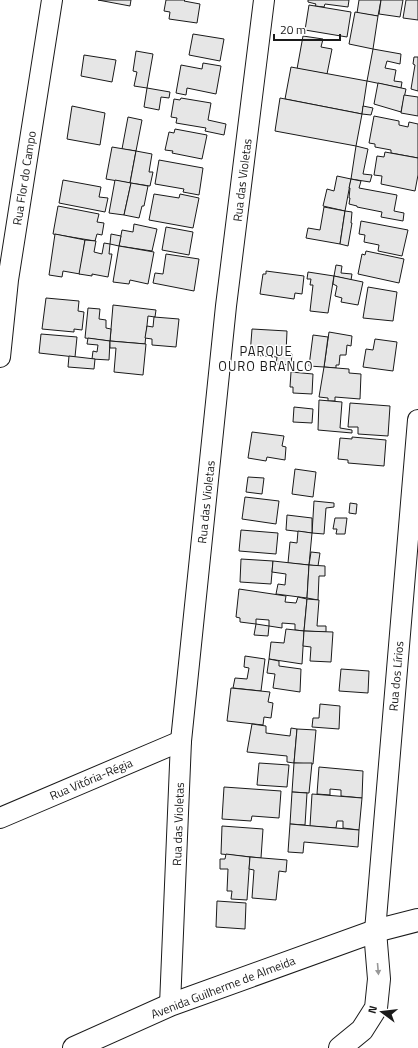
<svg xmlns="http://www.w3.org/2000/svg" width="418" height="1048" viewBox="0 0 418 1048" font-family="'Titillium Web',sans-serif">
<rect width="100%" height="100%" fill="#fff"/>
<g fill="#e6e6e6" stroke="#1a1a1a">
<path d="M98 0H131L130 6Z"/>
<path d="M166 0H185L184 1 200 4 197 23 169 19 170 12 164 11Z"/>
<path d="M308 0H349L348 7 325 4 324 7 315 6 316 4 308 2Z"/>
<path d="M359 0H381L378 16 357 13Z"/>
<path d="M381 0H403L400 17 379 14Z"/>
<path d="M406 0H418V20L403 18Z"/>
<path d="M309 5 351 12 347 37 305 30Z"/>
<path d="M355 12 378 16 373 49 349 44Z"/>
<path d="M193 34 224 39 220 61 189 55Z"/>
<path d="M303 36 323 39 321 47 332 49 327 74 297 69Z"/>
<path d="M373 49 401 54 400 64 387 61 385 68 396 70 394 81 402 82 401 88 367 81Z"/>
<path d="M136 51 153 54 147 88 134 86 137 72 133 71Z"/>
<path d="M84 55 116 60 112 82 81 76Z"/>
<path d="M414 57H418V91L411 89 415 65 413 64Z"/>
<path d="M203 63 221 66 216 94 187 88 186 95 176 93 181 65 202 69Z"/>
<path d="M291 67 367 81 362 114 285 99Z"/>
<path d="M378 83 406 89 401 112 374 104Z"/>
<path d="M147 88 170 92 169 98 161 97 159 110 144 107Z"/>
<path d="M404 95 418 97V116L401 113Z"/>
<path d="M181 98 211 103 208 120 226 124 224 135 205 131 206 128 176 123 177 118 171 117 174 99 180 100Z"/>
<path d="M280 98 362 114 356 146 275 131Z"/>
<path d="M72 106 105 113 100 145 67 139Z"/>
<path d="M363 106 373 108 371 115 362 114Z"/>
<path d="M374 116 399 121V125L408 127 409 122 418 124V158L391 153V150L375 147V144L369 143Z"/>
<path d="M128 117 142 120 136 151 122 149Z"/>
<path d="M175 129 207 135 202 159 172 153 173 151 165 150 169 132 174 133Z"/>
<path d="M356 146 368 149 363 174 372 175 370 182 351 179Z"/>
<path d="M112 147 136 151 130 183 106 179Z"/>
<path d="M136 151 152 154 149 172H153L150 186 130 183Z"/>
<path d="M385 152 418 158V175L415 191 381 184 382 176 374 175 377 156 384 157Z"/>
<path d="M159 160 203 168 199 195 183 192 184 189 155 184Z"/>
<path d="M337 176 351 179 345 211 323 206 327 189 334 191Z"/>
<path d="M351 179 361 181 359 188 397 195 394 211 404 213 403 221 381 217 382 212 357 207V206L349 204 350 198H349L350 188H349Z"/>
<path d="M63 180 101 187 99 197 108 198 105 212 59 203Z"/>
<path d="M115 180 131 183 124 215 109 213Z"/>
<path d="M131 183 148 186 144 206H142L139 218 124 215Z"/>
<path d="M154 194 179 198 180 194 199 198 193 228 149 220Z"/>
<path d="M58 206 99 214 97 222 104 223 102 235 97 234 95 241 53 234Z"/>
<path d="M324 207 345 211 340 244 306 238 308 228 320 230Z"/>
<path d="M345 211 352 212 351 223H352L348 246 340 244Z"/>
<path d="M361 221 408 230 402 256 378 251 379 245 364 242 365 235 359 234Z"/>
<path d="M134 224 157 229 152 251 119 246 122 230 133 232Z"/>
<path d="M166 227 193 232 189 255 162 250Z"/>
<path d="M55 234 85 240 80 274 63 271 62 277 49 275Z"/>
<path d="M111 234 121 236 119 246 110 244Z"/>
<path d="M85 240 96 241 94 252 102 254 104 243 110 244 109 254H112L108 277 92 274V276L79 274Z"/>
<path d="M119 246 154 252 148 284 130 280 129 284 113 282Z"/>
<path d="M366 251 404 259 399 283 358 274 362 254 365 255Z"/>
<path d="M166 254 199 259 194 291 153 283 155 273 163 274Z"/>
<path d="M336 265 342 266 341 273 352 274 351 280 334 276Z"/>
<path d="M266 271 304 276 302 294 295 293 294 299 260 294 263 274H266Z"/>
<path d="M308 272 334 276 328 313 310 311 313 285H310L311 279H307Z"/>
<path d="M334 276 363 282 358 305 341 302 342 298 335 296 337 286 333 284Z"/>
<path d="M368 287 397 292 393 321 363 318Z"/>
<path d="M46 298 79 301 78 311 84 312 82 330 74 329V332L42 329Z"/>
<path d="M113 305 156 310 155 317 148 316 145 344 110 341Z"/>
<path d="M88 308 100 309 99 319 106 320V328L111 329 110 341 85 338Z"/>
<path d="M154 317 179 319 176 347 152 345V339L145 338 147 326 153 327Z"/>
<path d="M252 329 287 331 286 353 292 354 291 365 276 364 277 357 250 355Z"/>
<path d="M329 332 352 336 351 346 347 345 346 355H340L339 365H336V368L324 367Z"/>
<path d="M41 334 77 337 75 357 39 353Z"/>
<path d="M313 335 328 337 324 367 309 366Z"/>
<path d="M88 338 110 341 109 360 92 359 93 351 97 352 98 345 87 344Z"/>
<path d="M375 339 397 342 393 371 363 367 366 349 373 350Z"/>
<path d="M110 341 146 344 143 375 114 372 116 348H110Z"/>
<path d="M69 356 95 359 94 369 68 367Z"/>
<path d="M324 367 349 369V373L361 374 360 399 335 397V401H328V398L319 397Z"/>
<path d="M291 372 313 374 312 394 293 393V387H290Z"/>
<path d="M319 400 342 402 340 428 352 430V433L318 430Z"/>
<path d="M350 403 390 406 388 436 358 434V427H348Z"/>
<path d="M294 407 313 409 312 423 293 422Z"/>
<path d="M252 432 284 436 282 446 286 447 285 460 267 457 266 461 248 458Z"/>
<path d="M352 437 386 440 384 466 348 463V460L338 459 340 438 352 439Z"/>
<path d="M295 469 316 472 313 497 292 494Z"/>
<path d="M248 477 264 478 262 494 246 492Z"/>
<path d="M245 497 279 501 276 524 242 519Z"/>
<path d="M314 501 334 503V507L326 508 324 534 312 533Z"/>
<path d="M350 503 357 504 356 514 349 513Z"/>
<path d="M287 515 312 518V533L286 530Z"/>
<path d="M335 518H347L345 534H336L337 529H333Z"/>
<path d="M241 530 278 533 276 554 239 551Z"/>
<path d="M298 531 312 533 309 565 288 563 290 542 297 543Z"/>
<path d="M311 552 320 553 318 566 309 565Z"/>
<path d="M241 559 273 561 271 584 240 582Z"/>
<path d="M273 561 309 565 307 598 276 594 278 584 285 585 286 574 272 572Z"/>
<path d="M309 565 325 566V576H319L318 600 307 598Z"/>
<path d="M239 589 286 596 285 602 296 603 298 597 307 599 304 631 295 630V624L282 623V628L269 626V620L256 619V624L240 622V618L236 617Z"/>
<path d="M307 599 319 600 317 626H326V632L304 631Z"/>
<path d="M256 624 269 626 268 636 254 635Z"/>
<path d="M286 629 304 631 302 664 269 659 271 642 284 643Z"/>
<path d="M304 631 333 632 331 662 310 661 311 647 303 646Z"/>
<path d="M245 656 265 659 261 691 233 688 235 678 247 679 249 668 244 667Z"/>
<path d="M269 659 279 661V666L301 669 300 692 273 688 275 674 267 673Z"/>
<path d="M341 669 369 671 368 693 339 691Z"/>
<path d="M231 688 270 692 268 702 273 703 271 718 264 717 263 725 227 721Z"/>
<path d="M320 704 340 706 339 729 312 727 313 718H319Z"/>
<path d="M252 724 266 726V733L290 736 291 728 297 729 294 763 287 762V756L247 752Z"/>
<path d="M297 729 316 730 313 764 294 763Z"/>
<path d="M259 763 289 765 287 787 257 785Z"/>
<path d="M294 763H312L309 793 292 792Z"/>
<path d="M319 767 363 771 362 798 341 796V790L330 789V795L317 794Z"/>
<path d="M224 787 281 791 279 818 252 816 251 821 222 819Z"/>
<path d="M292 792 307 793 305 825 290 824Z"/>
<path d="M312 794 362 798 359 830 343 828V821H337L336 828 310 826Z"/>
<path d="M290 824 359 830 358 847 304 842 303 853 288 852Z"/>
<path d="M222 826 263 829 261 858 221 854Z"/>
<path d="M226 854 250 857 247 900 231 899 232 891H227L228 869H220V859H225Z"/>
<path d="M250 857 287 860 286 872 279 871 276 900 252 898 254 870 249 869Z"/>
<path d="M217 901 246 903 245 929 216 927Z"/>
</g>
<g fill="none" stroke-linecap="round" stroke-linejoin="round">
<g stroke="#1a1a1a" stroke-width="22">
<g id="street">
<path d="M0 357 8 280 52 0"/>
<path d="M0 818 181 741"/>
<path d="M375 931 418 420"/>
<path d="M170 1005 181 741 226 306 264 0"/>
</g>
</g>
<g stroke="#1a1a1a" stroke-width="24">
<g id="secondary">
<path d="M74 1048 170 1005 375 931 418 920"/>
<path d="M340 1048 362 1030 376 1008 379 979 375 931"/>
</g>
</g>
<use href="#street" stroke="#fff" stroke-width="20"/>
<use href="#secondary" stroke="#fff" stroke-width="22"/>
</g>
<defs><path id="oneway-solid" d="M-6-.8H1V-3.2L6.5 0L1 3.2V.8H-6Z"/></defs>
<use fill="#989898" href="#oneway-solid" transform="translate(378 969) rotate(85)"/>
<g text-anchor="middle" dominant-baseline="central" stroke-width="3" stroke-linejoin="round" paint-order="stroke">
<g font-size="12" fill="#1a1a1a" stroke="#fff">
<text transform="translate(24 178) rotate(-81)">Rua Flor do Campo</text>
<text transform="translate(242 180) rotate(-83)">Rua das Violetas</text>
<text transform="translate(206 502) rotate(-84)">Rua das Violetas</text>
<text transform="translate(396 676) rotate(-85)">Rua dos Lírios</text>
<text transform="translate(91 779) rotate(-23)">Rua Vitória-Régia</text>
<text transform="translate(178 824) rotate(-88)">Rua das Violetas</text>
<text transform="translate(223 987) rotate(-21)">Avenida Guilherme de Almeida</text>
</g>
<g font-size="13" letter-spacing="1" fill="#1a1a1a" stroke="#fff">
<text x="266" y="351">PARQUE<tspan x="266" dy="15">OURO BRANCO</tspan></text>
</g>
</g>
<g transform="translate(382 1012) rotate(285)" stroke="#ffffff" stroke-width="3" paint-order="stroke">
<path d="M0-3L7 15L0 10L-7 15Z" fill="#1a1a1a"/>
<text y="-6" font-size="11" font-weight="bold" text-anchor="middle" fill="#1a1a1a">N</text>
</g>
<path d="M274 34v6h66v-6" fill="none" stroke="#1a1a1a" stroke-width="2"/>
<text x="280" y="34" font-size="12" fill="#1a1a1a" stroke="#ffffff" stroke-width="3" paint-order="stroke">20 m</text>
</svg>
